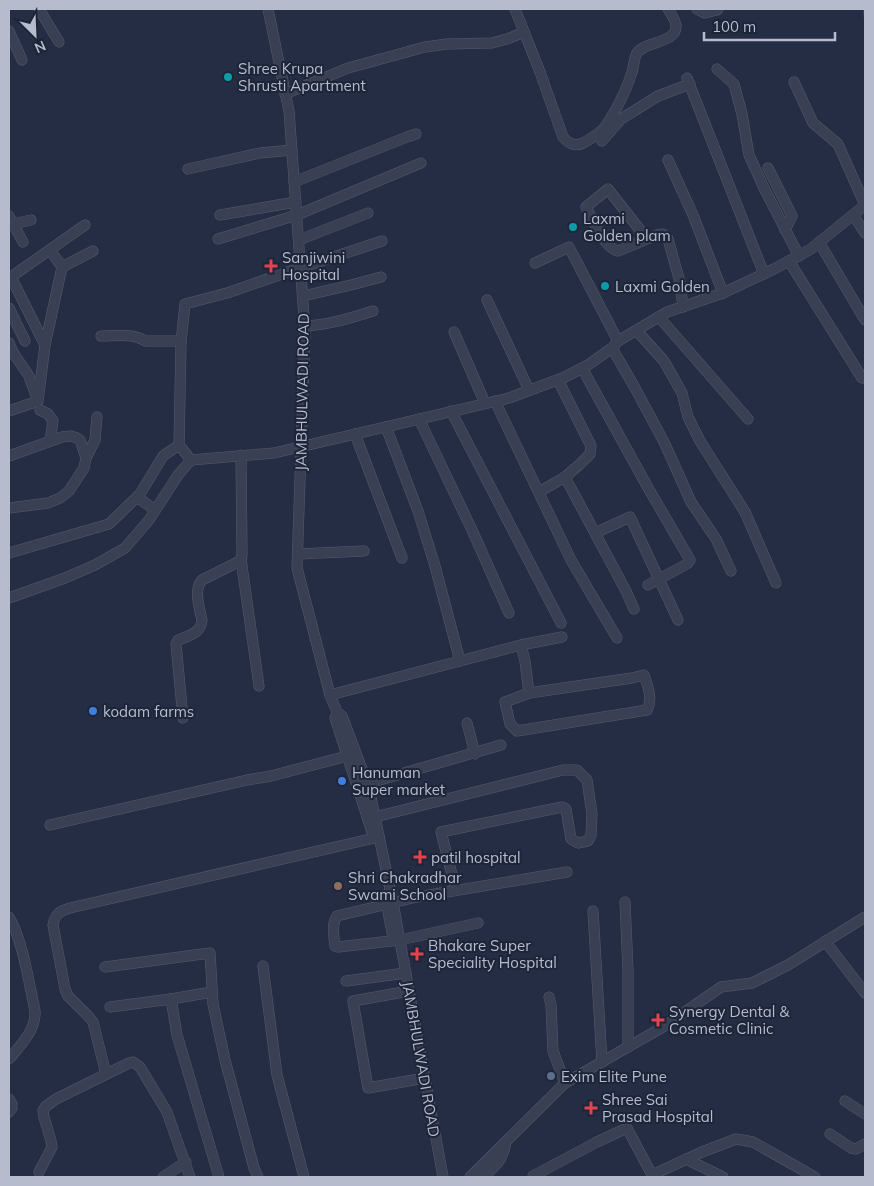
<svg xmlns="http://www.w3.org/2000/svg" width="874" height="1186" viewBox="0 0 874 1186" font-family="Mulish,sans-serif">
<rect width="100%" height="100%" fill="#242d44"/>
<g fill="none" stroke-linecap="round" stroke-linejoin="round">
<path stroke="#34436b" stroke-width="2.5" d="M864 9 865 18"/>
<g stroke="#545b6e" stroke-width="11">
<g id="minor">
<path d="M39 9 59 42"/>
<path d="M268 9 289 111 305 331 297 568 330 695 337 712 342 716 362 769 371 798 394 908 443 1177"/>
<path d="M515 9 540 72 563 137C568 143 575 147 583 143 590 139 600 134 605 127 615 113 627 89 632 72 634 67 634 57 637 53 643 42 677 43 676 26 676 21 671 14 668 9"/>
<path d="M697 9 705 13 717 10 718 9"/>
<path d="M9 31 22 60"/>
<path d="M717 69 734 84 742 114 749 155 764 188 799 256"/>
<path d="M687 78 764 274"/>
<path d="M794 82 813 123 838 144 865 205"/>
<path d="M285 94 348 68 425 47 447 44 492 43 510 38 524 32"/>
<path d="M602 141 621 119 658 96 690 84"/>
<path d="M668 160 693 215 723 293"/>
<path d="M768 168 792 216 785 230"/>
<path d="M188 169 260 153 292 150"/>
<path d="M294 182 407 137 416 134"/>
<path d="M220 215 296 202"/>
<path d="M853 215 865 233"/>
<path d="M9 216 23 242"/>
<path d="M9 225 31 220"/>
<path d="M218 239 297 215 421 163"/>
<path d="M647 239 608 189 586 207C592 219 605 249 618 251L657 235 663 234 668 239 680 282 683 307"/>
<path d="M299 240 368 213"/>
<path d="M819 242 865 320"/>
<path d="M789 261 862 378"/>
<path d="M535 263 569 247 618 341"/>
<path d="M62 267 93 251"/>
<path d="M303 296 351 285 381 277"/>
<path d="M487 300 529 390"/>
<path d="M9 308 25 341"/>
<path d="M659 317 748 419"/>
<path d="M305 326C328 325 351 318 373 311"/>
<path d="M637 331 664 361 682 393 688 417 700 441 745 512 776 583"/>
<path d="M454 332 485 403"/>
<path d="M101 336C115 336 133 333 145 341H181"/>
<path d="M9 343 14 354 29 376 37 398"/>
<path d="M45 345 11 277 85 225"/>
<path d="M612 348 635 388 664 442 691 502 716 539 731 571"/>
<path d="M582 368 647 486 690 560 687 564 648 585"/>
<path d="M558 380 591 446 590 454 579 465 565 477"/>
<path d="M495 401 571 560 617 638"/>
<path d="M40 410 48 414 53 421 50 441"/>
<path d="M9 411 38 401 45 345 62 267 50 250"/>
<path d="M451 411 561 623"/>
<path d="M419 419 472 530 509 613"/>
<path d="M386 427 418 511 435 566 460 661"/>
<path d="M355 434 402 558"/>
<path d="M9 456 62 437 71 436 77 438 80 440 86 458 84 468 69 491 60 498 48 503 9 508"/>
<path d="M86 458 95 440 97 417"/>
<path d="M191 460 179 445 181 343 185 304 227 293 282 274 382 241"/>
<path d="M539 492 565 477 626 591 634 609"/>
<path d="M137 497 155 510"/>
<path d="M595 533 630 517 678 620"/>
<path d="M9 553 109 524 140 494 163 456 179 445"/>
<path d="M298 554 364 551"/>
<path d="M241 559 259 686"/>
<path d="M9 598 65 578 95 565 125 548 149 520 178 475 191 460 274 453 509 398 565 377 588 365 612 348 618 341 667 312 723 293 774 269 811 249 865 205"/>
<path d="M521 645 525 661 529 693"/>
<path d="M644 675C648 687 653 699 647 710L517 731 510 724 505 702 529 693 632 678Z"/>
<path d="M330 695 521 645 562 637"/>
<path d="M337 713 335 718 372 832"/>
<path d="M183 718 176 644 178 640C188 636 200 634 202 621 200 609 193 590 202 580L238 562 241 559 242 555 241 455"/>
<path d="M467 723 475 754"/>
<path d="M366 784 501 745"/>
<path d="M375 817 563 770H577L587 780 592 814 591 835 588 841 578 843 571 839 566 809 562 807 441 832 456 890"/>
<path d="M50 825 247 780 271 776 355 754"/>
<path d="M385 895 393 938"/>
<path d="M625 902 628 971V1047"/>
<path d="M593 911 602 1062"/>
<path d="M9 917C23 941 29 983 35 1011 36 1030 21 1045 9 1059"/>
<path d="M478 923 400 940 338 947 335 946C334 936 331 925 337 916L417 897 567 872"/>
<path d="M825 941 865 993"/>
<path d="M263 966 277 1075 304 1177"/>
<path d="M105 967 210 953 213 1004 225 1060 254 1168 258 1177"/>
<path d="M346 981 406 973"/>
<path d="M409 991 353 1001 368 1088 425 1078"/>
<path d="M212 992 171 999 177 1035 219 1177"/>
<path d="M549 997 551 1005 553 1051 565 1083"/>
<path d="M110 1007 171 999"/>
<path d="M106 1074 93 1022 90 1018 68 996 65 989 53 925C55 914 60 911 70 908L379 837"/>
<path d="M9 1099 12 1104V1108L9 1112"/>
<path d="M845 1101 865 1114"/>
<path d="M830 1134 851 1148 856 1149 865 1144"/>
<path d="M686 1159 723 1177"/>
<path d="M39 1172 52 1147 51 1141 44 1117 43 1111 45 1107 56 1099 129 1063 133 1062 140 1067 167 1112 190 1177"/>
<path d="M533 1176 597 1142 627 1128 652 1175"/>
<path d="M163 1177 186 1162"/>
<path d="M470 1177 565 1083 663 1027 721 987 752 983 788 965 865 917"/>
<path d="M483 1177C496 1166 503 1160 506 1142"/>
<path d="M652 1177V1175L702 1152 736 1139 753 1142 815 1177"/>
</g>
</g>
<use href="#minor" stroke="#394054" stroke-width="10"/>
</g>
<g fill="#0f9aa8" stroke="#1d2539" stroke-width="2">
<circle cx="228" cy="77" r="5"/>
<circle cx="573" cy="227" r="5"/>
<circle cx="605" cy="286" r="5"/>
</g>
<g fill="#e0444e" stroke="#1d2539" stroke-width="2">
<path d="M268.5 258.5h5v5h5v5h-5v5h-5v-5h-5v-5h5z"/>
<path d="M417.5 849.5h5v5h5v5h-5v5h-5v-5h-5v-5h5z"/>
<path d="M414.5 946.5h5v5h5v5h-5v5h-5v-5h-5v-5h5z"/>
<path d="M655.5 1012.5h5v5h5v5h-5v5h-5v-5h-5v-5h5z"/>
<path d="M588.5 1100.5h5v5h5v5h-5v5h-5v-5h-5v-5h5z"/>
</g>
<g fill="#3f7fe0" stroke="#1d2539" stroke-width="2">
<circle cx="93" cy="711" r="5"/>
<circle cx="342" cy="781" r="5"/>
</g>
<circle fill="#8d6e63" stroke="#1d2539" stroke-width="2" cx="338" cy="886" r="5"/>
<circle fill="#5c6f8a" stroke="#1d2539" stroke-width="2" cx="551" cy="1076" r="5"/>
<g text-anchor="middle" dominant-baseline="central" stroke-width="4" stroke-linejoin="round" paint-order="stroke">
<g font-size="15" fill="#b6bccd" stroke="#1d2539" text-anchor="start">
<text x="238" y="68">Shree Krupa<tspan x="238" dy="17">Shrusti Apartment</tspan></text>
<text x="583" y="218">Laxmi<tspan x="583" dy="17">Golden plam</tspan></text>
<text x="282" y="257">Sanjiwini<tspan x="282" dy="17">Hospital</tspan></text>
<text x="615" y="286">Laxmi Golden</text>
<text x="103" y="711">kodam farms</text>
<text x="352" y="772">Hanuman<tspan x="352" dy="17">Super market</tspan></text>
<text x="431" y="857">patil hospital</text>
<text x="348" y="877">Shri Chakradhar<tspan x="348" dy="17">Swami School</tspan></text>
<text x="428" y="945">Bhakare Super<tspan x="428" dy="17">Speciality Hospital</tspan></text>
<text x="669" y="1011">Synergy Dental &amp;<tspan x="669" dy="17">Cosmetic Clinic</tspan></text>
<text x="561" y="1076">Exim Elite Pune</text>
<text x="602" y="1099">Shree Sai<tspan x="602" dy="17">Prasad Hospital</tspan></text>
</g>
<g font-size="15" fill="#b6bccd" stroke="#1d2539">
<text transform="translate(302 392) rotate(-89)">JAMBHULWADI ROAD</text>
<text transform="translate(421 1059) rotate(80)">JAMBHULWADI ROAD</text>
</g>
</g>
<rect width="874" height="1186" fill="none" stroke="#b6bccd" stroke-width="20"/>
<g transform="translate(35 35) rotate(156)" stroke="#1d2539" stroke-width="4" paint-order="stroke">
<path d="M0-4L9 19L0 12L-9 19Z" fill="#b6bccd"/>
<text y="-8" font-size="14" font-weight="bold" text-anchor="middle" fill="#b6bccd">N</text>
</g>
<path d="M704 32v8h131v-8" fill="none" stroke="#b6bccd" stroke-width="2.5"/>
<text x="712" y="32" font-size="15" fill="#b6bccd" stroke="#1d2539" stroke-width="4" paint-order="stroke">100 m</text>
</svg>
